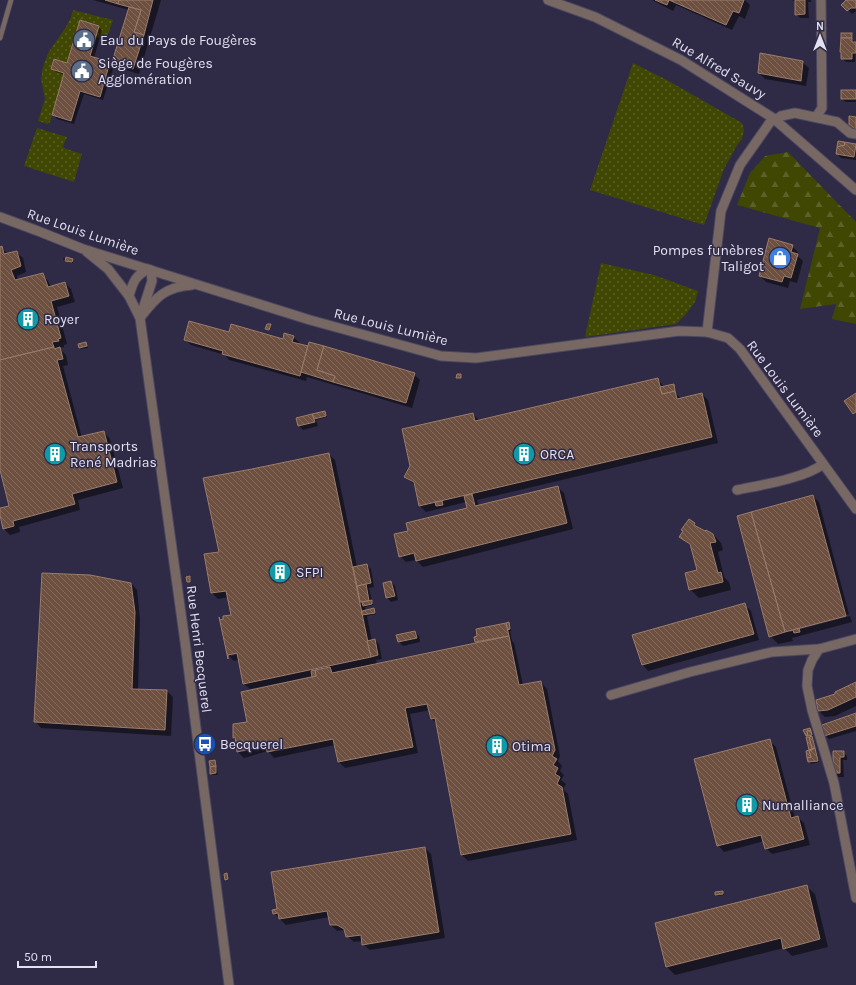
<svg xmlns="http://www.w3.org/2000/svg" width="856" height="985" viewBox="0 0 856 985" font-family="Karla,sans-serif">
<defs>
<pattern id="green-dots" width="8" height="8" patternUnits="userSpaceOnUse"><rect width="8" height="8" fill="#404703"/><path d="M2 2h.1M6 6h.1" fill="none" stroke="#5b6128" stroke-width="1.8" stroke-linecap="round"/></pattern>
<pattern id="forest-firs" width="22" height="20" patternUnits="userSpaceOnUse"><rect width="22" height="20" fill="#404703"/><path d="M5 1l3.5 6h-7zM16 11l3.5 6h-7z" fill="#5b6128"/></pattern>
<pattern id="building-back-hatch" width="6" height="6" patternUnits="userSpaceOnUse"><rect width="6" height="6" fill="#6d503f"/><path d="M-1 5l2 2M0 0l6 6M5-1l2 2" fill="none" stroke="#82695b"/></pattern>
</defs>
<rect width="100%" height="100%" fill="#2f2a45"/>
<g fill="url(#green-dots)">
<path d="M73 10 113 20 106 40 95 37 99 26 80 20 67 63 53 59 51 69 64 73 50 122 48 124 38 121 45 99 41 79 43 67 48 53 66 27 71 17Z"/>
<path d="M633 63 667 80 742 123 744 130 742 139 736 147 724 169 704 225 590 190Z"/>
<path d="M37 128 67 137 63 146 64 148 82 154 74 182 24 166Z"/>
<path d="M601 263 654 275 698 291 695 302 686 314 676 324 585 337Z"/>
</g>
<path fill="url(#forest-firs)" d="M788 152 856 222V324L832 319 836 304 800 309 820 228 737 205 750 173 765 156Z"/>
<g fill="#0007" fill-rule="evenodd">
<path d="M93 0H161L139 74 119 68 113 62 129 10Z"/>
<path d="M652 0H745L750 5 745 19 739 16 732 30 676 5 673 11Z"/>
<path d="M792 0H811V2H808L809 18H800L796 14V2Z"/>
<path d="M847 0H856V11L852 14 843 5Z"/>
<path d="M98 27 102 30 94 58 110 62 114 66 103 100 84 94 74 124 57 119 53 115 65 75 56 72 52 69 68 64Z"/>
<path d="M852 34 853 36V39H852L856 43 855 62H846L842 58Z"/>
<path d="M802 62 809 68 806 86 765 79 759 73Z"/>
<path d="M856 91V102H846L842 99Z"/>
<path d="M855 145 856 160 841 158 837 154Z"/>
<path d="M792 246 798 252 797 255 803 261 797 283 790 281 788 288 766 282 760 276Z"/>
<path d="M1 247 8 254 16 252 23 258 26 272 17 276 18 281 42 274 48 281 51 287 65 283 71 289 75 302 57 307 67 344 64 345V347L59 348 66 355 68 365 63 366 82 438 104 432 110 439 123 488 78 500 80 510 19 527 20 532 10 535 4 529 0 511V509L10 506 0 466V248Z"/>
<path d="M63 258 72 260 73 263 64 261Z"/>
<path d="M230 333 284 340 293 337 300 343 299 344 414 374 420 380 412 408 307 377 306 381 229 360 225 355 191 345 185 339Z"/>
<path d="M86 343 88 348 81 349 80 348Z"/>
<path d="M658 379 664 387 673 385 676 394 682 399 702 394 708 400 718 443 477 500 479 506 558 487 564 493 573 529 423 567 416 560 406 562 400 556 409 531 468 509 466 502 426 512 420 506 415 485 406 477 473 414 480 421Z"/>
<path d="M325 412 327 417 316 420 318 426 303 430 299 426 298 419Z"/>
<path d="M329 454 335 460 357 567 367 565 371 569 374 587 369 588 373 605 365 607 366 611 374 609 375 611 376 614 367 616 372 641 375 640 379 644 382 659 376 660 377 664 478 643 476 641 509 623 510 625 511 631H510L512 641 514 643 523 685 541 682 547 689 560 756 558 761 562 766 560 771 564 775 561 780 566 784 563 789 568 794 577 840 468 861 462 855 437 724 432 719 430 710 410 714 418 753 345 768 339 762 335 745 274 758 268 751 244 758 238 752 236 740 234 738V725L249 723 317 677V675L250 689 243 683 239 660 234 661 228 655 232 615 229 597 218 599 212 593 205 555 220 553ZM241 651 242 653 231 656V654ZM270 742 271 744 242 752V750Z"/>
<path d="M813 496 819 502 849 614 790 630V632L850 616 852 622 792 638 793 641 778 644 770 636Z"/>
<path d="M689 520 699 529 713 534 721 543 723 550 718 552 724 577 729 582 731 590 699 598 690 589 698 571 692 547 681 537Z"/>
<path d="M391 582 395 586 398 600 391 602 387 598 384 584Z"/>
<path d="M131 583 137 590 140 619 138 690 167 691 173 697 171 736 41 728 35 721Z"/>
<path d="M745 605 751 611 759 640 648 671 642 664Z"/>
<path d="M415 632 419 636 420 642 403 646 399 642 398 636Z"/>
<path d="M856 683V706L835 716 825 717 819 711 817 701 836 695Z"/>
<path d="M856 714V731L829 739 825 735Z"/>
<path d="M810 729 811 731 813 737H811L813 739 819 762 811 764 809 762 807 751H810L808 738 806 736Z"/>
<path d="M770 741 776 747 795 818 798 817 804 823 810 845 772 854 766 848 764 841 724 852 718 845Z"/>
<path d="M834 752H843L847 756V760H843L844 777H838L834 773Z"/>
<path d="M215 761 216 763 218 775H213L211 773Z"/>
<path d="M425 848 431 854 445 938 370 950 363 944V941L354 942 347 936 346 932 344 930 337 931 331 925 329 917 286 925 274 913 278 910Z"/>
<path d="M806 886 815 894 828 947 792 956 784 948 675 975 666 966Z"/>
<path d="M722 892 724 895 718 896 716 894Z"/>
</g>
<g fill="url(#building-back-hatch)" stroke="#9c7c6a">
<path d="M105 0H119L118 4Z"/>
<path d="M119 0H153L144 35 134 32 141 10 118 4Z"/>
<path d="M655 0H744L739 13 733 11 726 25 669 0 667 5Z"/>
<path d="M795 0H805V14L795 15Z"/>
<path d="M846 0H856V8H851L847 11 841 5Z"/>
<path d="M129 7 141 10 134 32 144 35 133 69 112 62Z"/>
<path d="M80 20 99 26 90 56 110 62 100 97 80 91 71 121 52 115 64 73 51 69 54 59 67 63Z"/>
<rect x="841" y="33" width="11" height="5"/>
<path d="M841 38H852V42H856V53H852V59H841V52H840Z"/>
<path d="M760 53 803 61 801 81 758 73Z"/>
<rect x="841" y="90" width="15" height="9"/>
<path d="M849 116 856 117V129L849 128Z"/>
<path d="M838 141 844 142 845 145 837 147Z"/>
<path d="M844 142 856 144 854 157 836 154 837 147 845 145Z"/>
<path d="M769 238 793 245 791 252 798 254 791 278 784 276 782 282 759 276Z"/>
<path d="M2 246 4 254 17 251 21 266 11 270 15 280 43 273 48 287 65 282 69 296 51 301 61 338 58 339 59 341 52 342 54 347 0 360V247Z"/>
<path d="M66 257 73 259 72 262 65 261Z"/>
<path d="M189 321 229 332 231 324 283 339 284 333 294 336 292 342 308 346 300 376 222 354 223 351 184 340Z"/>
<path d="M267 324H271L269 330 265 329Z"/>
<path d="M86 342 87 346 79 348 78 344Z"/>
<path d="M309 342 324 346 317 370 335 376 333 382 301 372Z"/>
<path d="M324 346 415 373 406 403 333 382 335 376 317 370Z"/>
<path d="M54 347V349L60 347 63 359 57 360 78 437 104 431 117 482 72 494 75 504 13 521 14 526 3 529 0 515V508L9 506 0 470V360Z"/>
<path d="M457 374H461V378H456Z"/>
<path d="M658 378 662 394 675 391 677 399 702 393 712 437 419 506 414 482 404 477 410 466 402 429 473 413 475 421Z"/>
<path d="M674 384 675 391 662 394 660 387Z"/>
<path d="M856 393V412L853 414 844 401Z"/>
<path d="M325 411 326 416 314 419 312 414Z"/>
<path d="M312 414 315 422 298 426 296 418Z"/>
<path d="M329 453 371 657 243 684 237 653 228 655V659L219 617 220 620 223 619V616L231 615 226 591 211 593 204 554 219 552 203 478 252 469Z"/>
<path d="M558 486 567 523 416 561 414 553 399 557 394 534 408 531 406 523 467 508 464 496 472 494 475 506Z"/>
<path d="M813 495 846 616 785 632 751 512Z"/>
<path d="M442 501 443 505 436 506 435 502Z"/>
<path d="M751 512 785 632 769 637 737 516Z"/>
<path d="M689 519 695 523 694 525 705 531 706 530 713 534 716 542 710 543 718 573 721 572 723 582 689 590 685 573 697 570 690 544 679 537 683 531 681 530Z"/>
<path d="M367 564 371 583 357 586 353 567Z"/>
<path d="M42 573 90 575 131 583 135 612 132 689 167 690 165 730 34 722Z"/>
<path d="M190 576V582H187L186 577Z"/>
<path d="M391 581 395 596 386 598 383 583Z"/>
<path d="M366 584 369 601 360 602 357 586Z"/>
<path d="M372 600V604L363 606 362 602Z"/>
<path d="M745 603 754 634 642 665 632 635Z"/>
<path d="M374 608 375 613 362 615V611Z"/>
<path d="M509 622 510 629 507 630 506 623Z"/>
<path d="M506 623 509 636 475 642 474 637 477 636 476 629Z"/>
<path d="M799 628 800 632 794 633 793 630Z"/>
<path d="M415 631 417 638 398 642 396 635Z"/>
<path d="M509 636 519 685 541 681 555 750 552 756 557 759 553 765 558 768 555 774 560 777 557 784 562 787 571 834 461 855 435 718 431 719 427 704 405 708 413 747 338 762 333 739 267 752 266 745 237 752 235 737 233 738V724L247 722 241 692 316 676 315 670 330 667 332 673Z"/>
<path d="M375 639 378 655 371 657 367 641Z"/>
<path d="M315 670 316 676 312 677 311 671Z"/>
<path d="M856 682V697L828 710 818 711 816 700 835 694V692Z"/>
<path d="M856 713V726L824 736 822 725Z"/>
<path d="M810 728 811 731H807L808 736H806L803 730Z"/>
<path d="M807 731H811L812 735 808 736Z"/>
<path d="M812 736 815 748 812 749 809 737Z"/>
<path d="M806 737H809L812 749 809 750Z"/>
<path d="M770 739 791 818 798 816 804 839 765 849 761 835 717 846 694 759Z"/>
<path d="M815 748 818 761 808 762 807 758 811 757 809 751Z"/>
<path d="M812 749V750L809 751 811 757 807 758 806 751Z"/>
<path d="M833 751H844V757H840V773H833Z"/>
<path d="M215 760 216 766 210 767 209 761Z"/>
<path d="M216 766V773L210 774V767Z"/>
<path d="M425 847 439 932 362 945 361 935 346 937 344 929 337 925H330L327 911 279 919 278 913 273 914 272 910 277 909 271 872Z"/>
<path d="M227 873 228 879 225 880 224 874Z"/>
<path d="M807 885 820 939 783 949 781 938 666 967 655 923Z"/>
<path d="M723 891V894L715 895V892Z"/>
</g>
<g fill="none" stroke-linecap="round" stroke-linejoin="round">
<g stroke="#4c4761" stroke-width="6">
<path id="service" d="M0 38 11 0"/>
</g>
<g stroke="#4c4761" stroke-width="11">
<g id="minor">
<path d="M548 0 595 17 681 60 773 118 856 190"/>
<path d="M816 117 822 108 821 0"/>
<path d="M776 120 781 116 795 113 837 122 850 133 856 134"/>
<path d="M0 217 38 231 83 249 310 320 441 356 476 358 679 331 707 332 728 338 740 349 856 509"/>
<path d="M87 252 108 269 129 296 140 318 185 642 229 985"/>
<path d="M129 296C133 282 135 276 148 269"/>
<path d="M143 309 152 281 151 270"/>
<path d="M140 318C156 297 165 287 192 285"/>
<path d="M707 332 721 211 740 165 773 118"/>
<path d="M737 490C761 485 806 478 823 464"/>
<path d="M819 649 812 660 808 670 807 686 812 710 834 783 856 898"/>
<path d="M611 695 690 672 772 652 819 649 856 639"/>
</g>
</g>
<use href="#service" stroke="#786864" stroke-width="4.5"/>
<use href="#minor" stroke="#786864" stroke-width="9"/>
</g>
<defs>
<g id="civic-disc" transform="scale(1.15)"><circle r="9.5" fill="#5c6f8a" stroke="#2f2a45"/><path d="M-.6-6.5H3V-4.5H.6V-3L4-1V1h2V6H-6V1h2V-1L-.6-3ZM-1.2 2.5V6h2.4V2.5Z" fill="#fff"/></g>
<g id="shop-disc" transform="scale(1.15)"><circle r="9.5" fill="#3f7fe0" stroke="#2f2a45"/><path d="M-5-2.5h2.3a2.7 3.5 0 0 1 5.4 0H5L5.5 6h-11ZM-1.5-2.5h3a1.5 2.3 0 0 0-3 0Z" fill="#fff"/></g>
<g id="building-disc" transform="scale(1.15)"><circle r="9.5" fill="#0f9aa8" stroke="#2f2a45"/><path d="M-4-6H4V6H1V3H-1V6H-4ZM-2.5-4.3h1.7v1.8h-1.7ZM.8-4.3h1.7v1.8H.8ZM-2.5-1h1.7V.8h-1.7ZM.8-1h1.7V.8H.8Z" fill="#fff"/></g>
<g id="bus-disc" transform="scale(1.15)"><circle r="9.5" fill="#1a4fb4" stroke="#2f2a45"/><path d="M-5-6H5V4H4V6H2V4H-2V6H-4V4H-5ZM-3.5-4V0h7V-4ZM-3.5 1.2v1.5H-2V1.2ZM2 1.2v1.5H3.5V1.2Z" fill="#fff"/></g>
</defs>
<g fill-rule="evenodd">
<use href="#civic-disc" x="84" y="40"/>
<use href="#civic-disc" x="82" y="71"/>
<use href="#shop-disc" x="780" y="258"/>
<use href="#building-disc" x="28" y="319"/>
<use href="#building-disc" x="55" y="454"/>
<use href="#building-disc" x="524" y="454"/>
<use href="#building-disc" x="280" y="572"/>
<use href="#bus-disc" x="205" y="744"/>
<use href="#building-disc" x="497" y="746"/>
<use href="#building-disc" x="747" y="805"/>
</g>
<g text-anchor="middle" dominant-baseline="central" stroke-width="3" stroke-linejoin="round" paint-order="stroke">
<g font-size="14" fill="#e3e0f2" stroke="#2f2a45" text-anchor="start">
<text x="100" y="40">Eau du Pays de Fougères</text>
<text x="98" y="63">Siège de Fougères<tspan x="98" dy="16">Agglomération</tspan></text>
<text x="764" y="250" text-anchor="end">Pompes funèbres<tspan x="764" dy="16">Taligot</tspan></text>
<text x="44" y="319">Royer</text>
<text x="70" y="446">Transports<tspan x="70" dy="16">René Madrias</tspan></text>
<text x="540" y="454">ORCA</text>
<text x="296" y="572">SFPI</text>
<text x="220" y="744">Becquerel</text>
<text x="512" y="746">Otima</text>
<text x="762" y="805">Numalliance</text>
</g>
<g font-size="14" fill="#e3e0f2" stroke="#2f2a45">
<text transform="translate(719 68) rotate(31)">Rue Alfred Sauvy</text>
<text transform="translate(83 232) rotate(19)">Rue Louis Lumière</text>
<text transform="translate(391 327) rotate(14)">Rue Louis Lumière</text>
<text transform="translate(785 389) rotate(53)">Rue Louis Lumière</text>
<text transform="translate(199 649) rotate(83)">Rue Henri Becquerel</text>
</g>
</g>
<g transform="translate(820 36)" stroke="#2f2a45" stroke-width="3" paint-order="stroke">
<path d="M0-3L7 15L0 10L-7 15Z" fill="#e3e0f2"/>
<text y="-6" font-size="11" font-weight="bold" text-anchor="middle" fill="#e3e0f2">N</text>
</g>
<path d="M18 961v6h78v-6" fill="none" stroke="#e3e0f2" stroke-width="2"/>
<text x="24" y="961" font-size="12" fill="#e3e0f2" stroke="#2f2a45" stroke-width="3" paint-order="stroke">50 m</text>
</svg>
